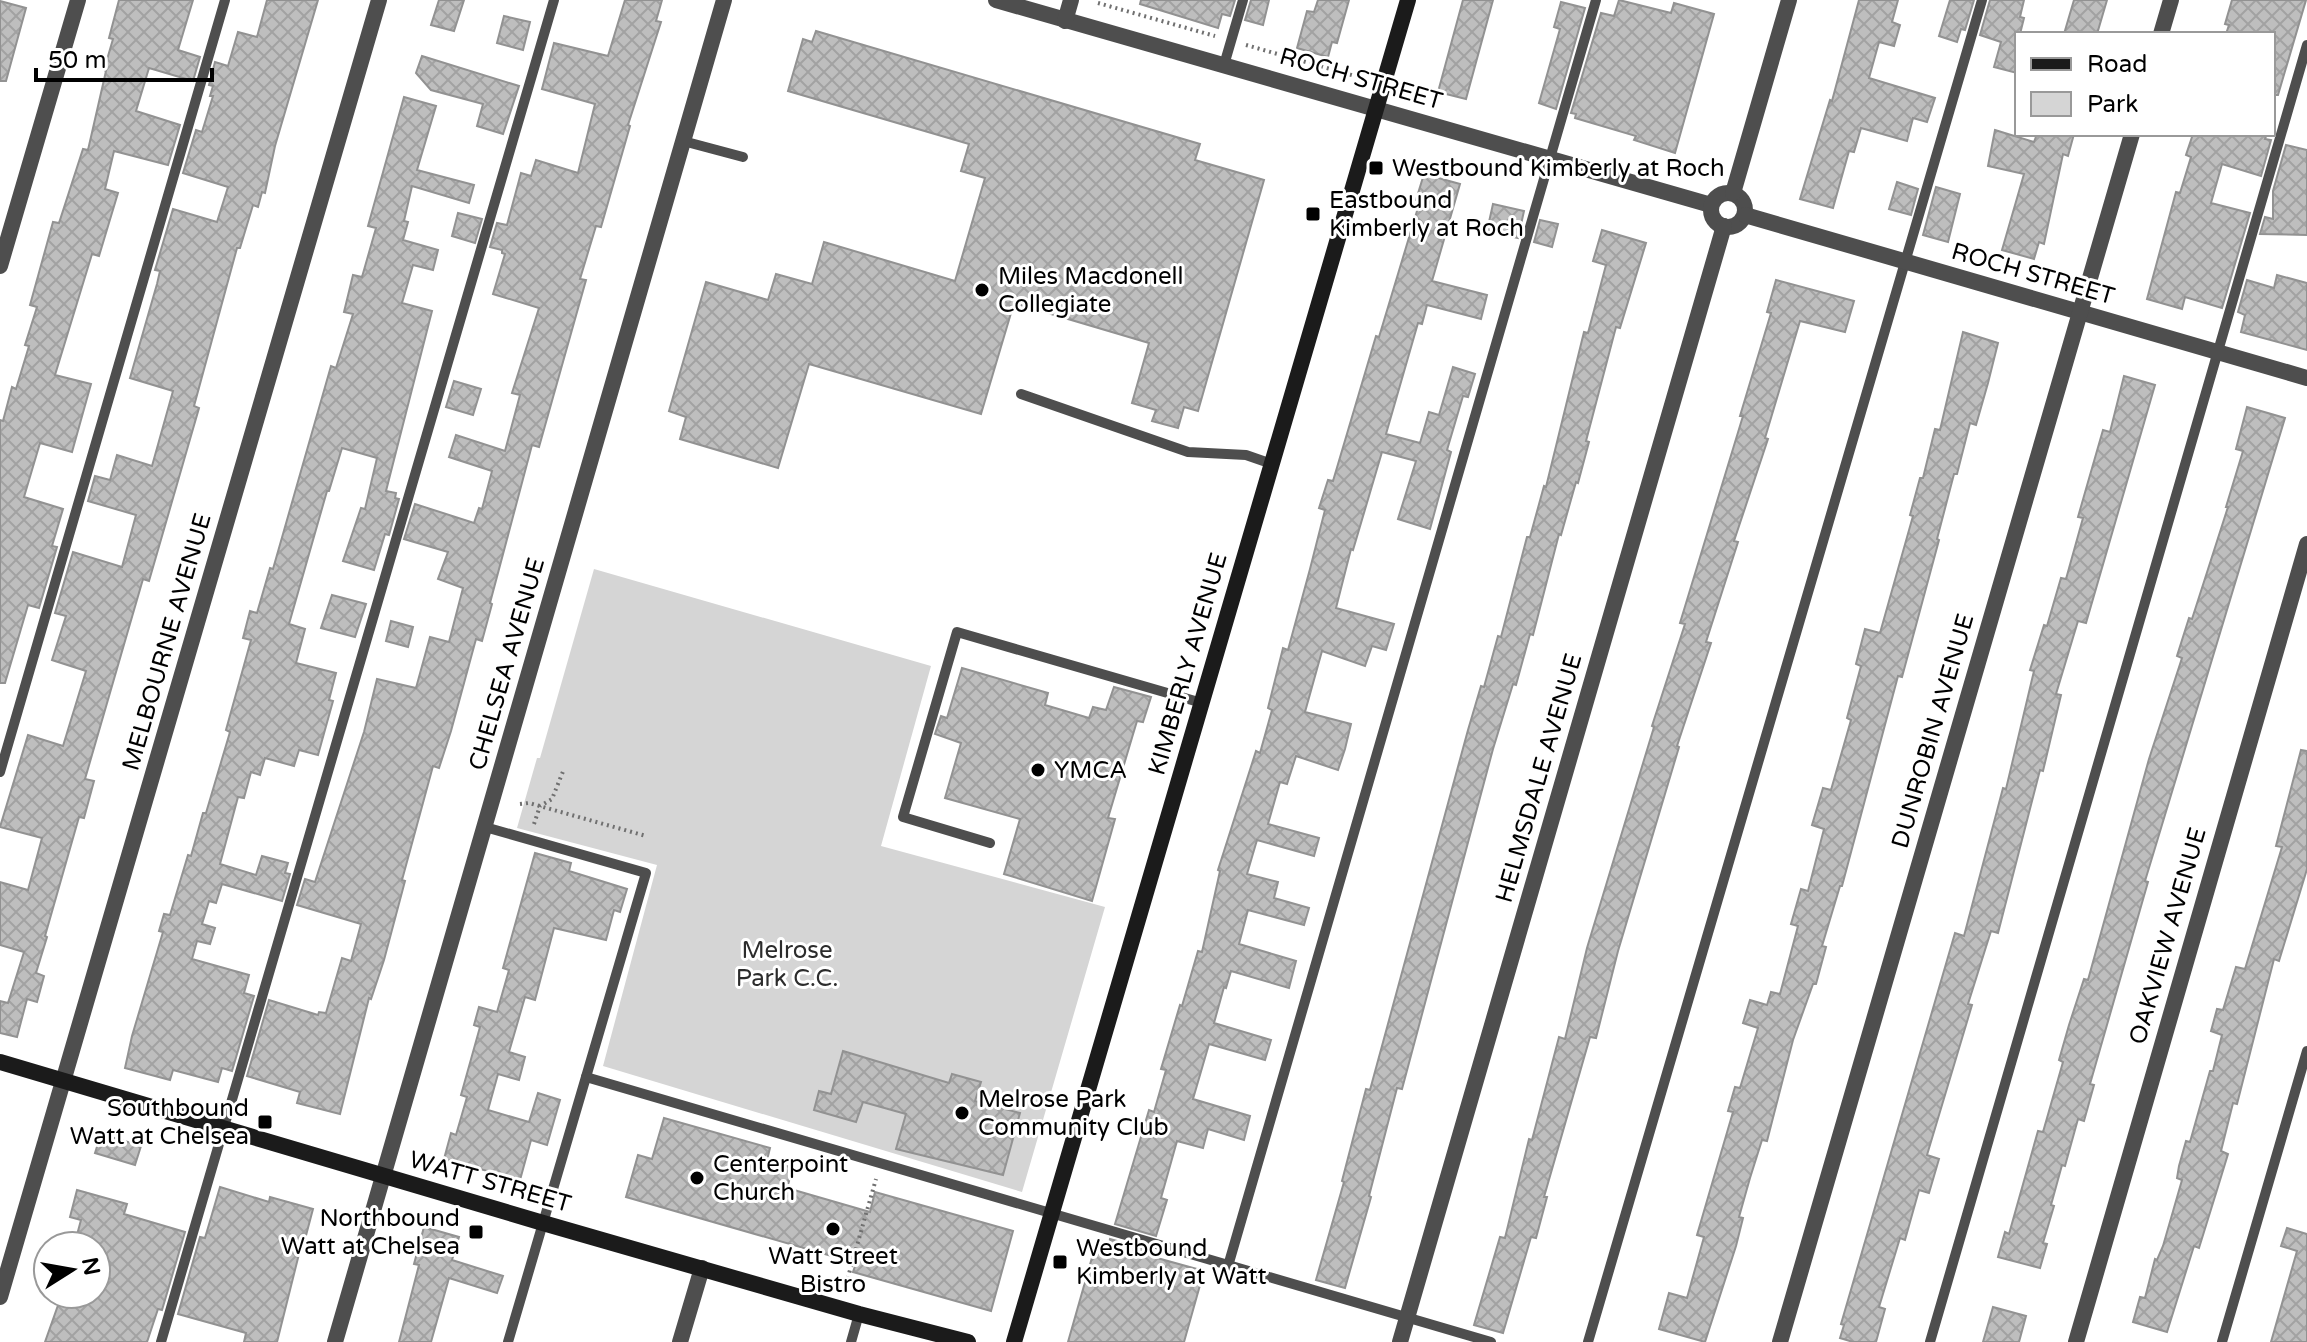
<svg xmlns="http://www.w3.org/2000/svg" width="2307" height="1342" viewBox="0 0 2307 1342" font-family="'Varela Round',sans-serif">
<defs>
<pattern id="building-cross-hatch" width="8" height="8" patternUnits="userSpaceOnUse" patternTransform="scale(2)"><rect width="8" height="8" fill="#bebebe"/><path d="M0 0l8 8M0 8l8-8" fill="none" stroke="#a2a2a2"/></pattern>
</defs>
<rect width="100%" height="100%" fill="#fff"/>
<path fill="#d5d5d5" d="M594 569 931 666 881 846 1105 907 1022 1192 603 1066 657 865 517 828 537 758H540Z"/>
<g fill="url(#building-cross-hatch)" stroke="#929292" stroke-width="2">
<path d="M119 0H193L178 50 200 57 193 81 149 68 136 111 180 125 168 165 114 151 105 189 118 193 99 256 92 254 55 375 91 384 72 452 40 443 24 497 63 509 52 546 57 547 39 608 28 605 5 683H0V420L3 421 12 387 16 389 29 346 25 345 37 307 30 305 53 222 59 223 83 149 88 150 106 71 104 70 113 39 109 38Z"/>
<path d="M267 0H318L275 146 265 193 262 192 258 207 253 205 240 248H237L194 406 199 408 184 460 149 581 143 579 85 779 94 781 84 818 79 817 45 936 47 937 36 973 44 976 37 1002 27 999 17 1037 0 1033V1001L8 1003 24 952 0 945V882L28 890 42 838 0 827 28 735 63 746 86 671 52 660 66 616 55 613 73 552 122 567 136 515 88 501 95 476 110 480 117 455 152 466 173 391 130 378 157 284 160 271 155 270 173 209 217 222 228 187 183 173 196 130 202 132 213 96H210L213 86 209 85 215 62 228 66 238 32 257 37Z"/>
<path d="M439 0H464L454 31 431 25Z"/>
<path d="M625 0H662L656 21 661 22 628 125 630 126 601 227 596 226 580 279 586 280 539 447 532 445 490 603 492 604 482 641 476 639 451 731 439 768 433 766 402 880 405 881 384 960 371 999 369 998 340 1114 297 1103 300 1092 247 1076 269 1000 318 1015 319 1012 326 1013 342 958 351 961 361 924 297 905 305 879 315 882 364 732 377 679 416 688 430 637 449 642 463 588 438 579 448 552 404 539 415 504 474 523 479 508 482 509 492 471 449 457 456 435 505 451 520 395 512 393 539 308 493 294 505 254 502 253V250L490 247 497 223 507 225 521 173 531 176 536 160 578 173 595 104 542 89 554 43 608 56Z"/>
<path d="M1141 0H1235L1230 16 1222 14 1218 28 1140 4Z"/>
<path d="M1251 0H1269L1263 25 1245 20Z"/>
<path d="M1318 0H1349L1337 43 1332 42 1328 57 1297 48 1307 11 1314 12Z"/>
<path d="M1463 0H1493L1466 99 1438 92Z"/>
<path d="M1619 0 1671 13 1674 3 1714 14 1675 153 1634 140 1636 136 1575 118 1576 114 1571 113 1601 13 1614 16Z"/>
<path d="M1859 0H1898L1892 22 1900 25 1894 46 1879 42 1869 78 1935 98 1927 122 1913 118 1907 141 1861 128 1854 152 1849 151 1833 208 1800 199 1830 100 1832 101Z"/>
<path d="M1950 0H1974L1965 30 1961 29 1957 42 1939 36Z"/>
<path d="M1990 0H2024L2020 17 2024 18 2020 34H2017V73L1994 67 2001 42 1980 35Z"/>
<path d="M2074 0H2107L2097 34H2064Z"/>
<path d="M2232 0H2306L2278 95H2273V34H2226L2229 25 2225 24Z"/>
<path d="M0 1 26 8 6 81H0Z"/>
<path d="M1561 2 1585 8 1556 109 1539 103 1560 29 1554 27Z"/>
<path d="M504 16 530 22 523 50 497 43Z"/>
<path d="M816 31 1200 144 1195 160 1264 180 1198 411 1184 407 1178 428 1152 421 1156 410 1132 403 1149 343 1014 303 981 414 809 364 778 468 680 439 686 417 669 411 706 282 768 300 776 274 812 284 824 242 955 281 985 178 961 171 969 144 788 91 803 39 812 42Z"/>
<path d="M422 56 519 86 503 134 477 126 483 104 431 90 416 73Z"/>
<path d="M404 97 436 106 417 170 474 185 469 203 412 186 404 221 408 222 403 240 438 250 433 270 413 265 402 303 432 311 386 491 396 493 395 498 399 499 389 535 385 534 374 570 343 561 361 508 365 509 377 458 342 448 329 491H327L289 624 305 629 296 663 336 673 329 700 333 701 318 755 299 750 294 766 265 758 260 775 251 772 244 798 238 797 220 864 256 875 262 856 288 863 285 873 290 874 282 901 222 884 216 903 209 901 202 924 215 928 210 944 197 941 192 959 249 975 244 993 254 996 232 1071 222 1068 218 1082 173 1070 170 1080 125 1068 132 1036 163 932 159 931 164 914 170 915 188 855 191 856 203 813H206L230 732 226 730 251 640 243 638 250 611 257 613 270 568 273 569 331 366 336 368 353 314 344 312 353 275 362 277 376 228 368 226Z"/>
<path d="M1995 130 2034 142 2037 134H2074L2068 156 2063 154 2044 244 2039 242 2034 259 2002 250 2024 174 1988 166Z"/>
<path d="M2193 134H2267L2265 139 2271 140 2261 176 2222 164 2211 203 2250 213 2222 308 2185 297 2182 309 2147 299 2176 192 2180 193 2191 157 2186 155Z"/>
<path d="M2286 145 2307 150V235L2260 234 2265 217 2273 219V191Z"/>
<path d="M1424 174 1460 184 1432 281 1487 295 1481 319 1427 305 1422 324 1418 323 1386 434 1420 443 1429 412 1439 415 1453 367 1475 374 1468 397 1463 396 1447 450 1451 452 1430 529 1398 519 1416 461 1382 452 1353 550 1351 549 1336 608 1394 624 1386 650 1372 646 1365 666 1322 651 1305 712 1351 724 1345 749 1338 770 1296 756 1287 784 1280 782 1268 824 1319 838 1314 856 1257 840 1247 874 1278 882 1274 898 1309 908 1304 925 1248 910 1239 944 1296 961 1289 988 1231 971 1226 988 1224 987 1214 1023 1271 1040 1265 1060 1209 1044 1193 1099 1250 1116 1244 1140 1208 1129 1203 1148 1177 1141 1161 1198 1167 1200 1156 1236 1115 1224 1149 1110 1154 1112 1166 1070 1161 1069 1180 1005 1182 1006 1198 951 1202 952 1220 871 1218 870 1256 751 1260 753 1272 710 1268 708 1283 648 1288 650 1310 569 1325 510 1319 508 1328 480 1333 481 1376 336 1379 337 1420 201 1416 200Z"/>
<path d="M1897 182 1918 189 1911 215 1889 209Z"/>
<path d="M1936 187 1960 194 1948 242 1923 235Z"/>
<path d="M1493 204 1524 211 1518 238 1487 231Z"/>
<path d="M458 213 482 219 475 243 452 236Z"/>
<path d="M1540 220 1558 224 1552 247 1534 242Z"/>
<path d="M1602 230 1646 243 1620 328 1616 327 1586 441 1589 442 1578 483 1576 482 1561 535 1559 534 1533 635 1530 634 1516 685 1513 684 1493 749 1402 1089 1397 1088 1369 1196 1371 1197 1345 1288 1316 1280 1344 1182 1342 1181 1366 1089 1370 1090 1468 730 1481 686 1484 687 1498 636 1501 637 1527 537H1530L1544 486 1546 487 1584 332 1588 333 1606 265 1593 261Z"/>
<path d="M2277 275 2307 283V350L2241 332 2245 315 2238 312 2247 280 2274 288Z"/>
<path d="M1776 280 1854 301 1845 332 1800 321 1765 438 1768 439 1734 541 1738 542 1706 642 1711 643 1677 746 1679 747 1618 951 1596 1038 1590 1037 1544 1197H1547L1536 1238 1531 1237 1503 1333 1474 1325 1500 1237 1505 1238 1529 1139 1532 1140 1559 1037 1565 1039 1587 948 1654 727 1652 726 1685 624 1680 623 1743 416H1740L1771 313 1767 312Z"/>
<path d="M1963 332 1998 343 1988 383 1976 425 1970 423 1957 474H1954L1937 539 1939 540 1902 677 1898 676 1842 886H1840L1822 946 1826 947 1816 984H1813L1793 1040 1767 1141 1762 1140 1750 1178 1739 1217 1743 1218 1736 1246 1705 1342 1659 1329 1669 1293 1687 1298 1704 1237 1697 1235 1733 1112 1728 1111 1735 1087 1740 1088 1758 1028 1743 1023 1750 1000 1767 1005 1771 992 1780 994 1798 926 1791 924 1801 889 1808 891 1824 829 1812 825 1823 788 1831 790 1851 720 1847 718 1861 666 1856 664 1865 629 1880 633 1913 516 1910 515 1920 478H1923L1935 429 1940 430Z"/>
<path d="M2124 376 2155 385 2086 623 2078 621 2056 694 2061 695 2043 771 2040 770 1998 933 1991 931 1968 1004 1972 1005 1927 1155 1939 1159 1929 1193 1919 1190 1905 1240 1900 1238 1879 1307 1885 1309 1876 1342H1853L1840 1338 1844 1325 1841 1324 1955 933 1964 936 2003 788 2006 789 2034 671 2030 670 2044 625 2047 626 2061 578 2066 579 2083 518 2078 517 2086 489 2103 430 2110 432Z"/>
<path d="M454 381 481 389 473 415 446 407Z"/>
<path d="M2247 407 2285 418 2145 881 2148 882 2090 1084 2094 1085 2084 1121 2078 1119 2065 1166 2062 1165 2051 1205 2054 1206 2043 1243 2047 1244 2040 1268 1998 1257 2005 1232 2009 1234 2038 1131 2043 1132 2063 1062 2059 1060 2069 1025 2084 979 2088 980 2149 759 2182 658 2177 656 2189 618 2192 619 2228 507H2226L2243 451 2236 449Z"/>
<path d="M332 595 366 604 355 637 321 628Z"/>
<path d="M391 621 413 627 408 647 386 641Z"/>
<path d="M962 668 1048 693 1045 705 1089 718 1093 707 1106 710 1114 687 1151 697 1143 722 1137 721 1108 818 1115 819 1092 901 1004 874 1020 819 945 798 961 743 935 734 941 716 947 718Z"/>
<path d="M2301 750 2307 751V869L2279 961 2274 959 2237 1104 2233 1103 2221 1151 2228 1154 2217 1190 2199 1248 2194 1246 2167 1332 2133 1322 2140 1297 2145 1298 2155 1259 2157 1260 2163 1246 2182 1180 2177 1178 2179 1166 2186 1141 2190 1142 2210 1071H2213L2222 1035 2211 1031 2217 1009 2223 1010 2236 967 2245 969 2282 847 2276 846Z"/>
<path d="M535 853 571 863 569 871 627 889 620 912 614 910 606 940 554 928 535 1000 525 997 509 1052 525 1057 519 1080 498 1074 488 1110 529 1122 538 1093 560 1100 547 1145 531 1140 520 1180 444 1159 451 1133 456 1135 467 1097 461 1095 480 1027 474 1025 479 1007 497 1012 509 970 503 968Z"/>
<path d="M843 1051 949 1083 952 1074 981 1082 975 1101 1020 1113 1003 1175 896 1149 906 1114 863 1102 856 1122 814 1110 819 1091 831 1094Z"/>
<path d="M664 1118 770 1148 767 1160 793 1168 787 1188 870 1212 875 1192 1013 1231 991 1311 853 1272 856 1263 626 1197 638 1155 652 1159Z"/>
<path d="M101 1134 141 1146 135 1165 95 1153Z"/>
<path d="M220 1187 269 1202 270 1197 313 1209 304 1243 302 1242 277 1342H244L246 1333 178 1314 200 1237 205 1238Z"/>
<path d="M77 1190 127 1204 124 1214 185 1232 162 1310 158 1309 147 1342H45L62 1294H96V1246H74L81 1220 70 1217Z"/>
<path d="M424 1227 459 1237 452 1260 503 1276 497 1293 449 1278 431 1342H399L419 1265 414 1264Z"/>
<path d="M2287 1228 2307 1234V1342H2271L2297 1251 2281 1246Z"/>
<path d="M1110 1239 1152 1251 1150 1256 1204 1271 1184 1342H1068L1097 1240 1109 1244Z"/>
<path d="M1993 1307 2026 1316 2019 1342H1983Z"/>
</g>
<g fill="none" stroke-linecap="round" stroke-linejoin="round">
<g stroke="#707070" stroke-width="4" stroke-dasharray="2 4" stroke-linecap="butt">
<path d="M1098 3 1215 36"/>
<path d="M1246 45 1355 76"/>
<path d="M520 804 529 803 646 836"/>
<path d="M534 824 540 806 552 799 564 769"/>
<path d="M846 1284 876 1179"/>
</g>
<g stroke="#4e4e4e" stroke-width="10">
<path d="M1224 65 1243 0"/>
<path d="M683 141 743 157"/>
<path d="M1021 394 1188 452 1246 455 1272 464"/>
<path d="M0 772 225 0"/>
<path d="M485 827 646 873 586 1077"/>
<path d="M990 843 903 817 957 632 1202 703"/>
<path d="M1228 1266 1596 0"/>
<path d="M161 1342 554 0"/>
<path d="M508 1342 586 1077 1491 1342"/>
<path d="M851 1342 859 1314"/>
<path d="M1588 1342 1982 0"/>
<path d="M1930 1342 2307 45"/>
<path d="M2222 1342 2307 1051"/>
</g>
<g stroke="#4e4e4e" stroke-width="16">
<path d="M996 0 1711 205"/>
<path d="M1065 21 1071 0"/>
<path d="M2161 34 2171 0"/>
<circle cx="1728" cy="210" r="17"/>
<path d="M1733 193 1789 0"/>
<path d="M1745 215 2307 378"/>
<path d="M0 266 78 0"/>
<path d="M0 1297 379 0"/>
<path d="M335 1342 724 0"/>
<path d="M680 1342 702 1268"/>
<path d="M1400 1342 1724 226"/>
<path d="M1780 1342 2132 134"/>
<path d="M2076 1342 2307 544"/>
</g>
<g stroke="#1b1b1b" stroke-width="16">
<path d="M0 1062 543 1223 859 1314 968 1342"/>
<path d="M1014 1342 1408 0"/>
</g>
</g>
<g fill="#000" stroke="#fff" stroke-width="3">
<rect x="1368" y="160" width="16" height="16" rx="4"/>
<rect x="1305" y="206" width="16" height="16" rx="4"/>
<circle cx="982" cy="290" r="8"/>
<circle cx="1038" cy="770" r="8"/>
<circle cx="962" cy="1113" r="8"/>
<rect x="257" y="1114" width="16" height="16" rx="4"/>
<circle cx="697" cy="1178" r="8"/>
<circle cx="833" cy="1229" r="8"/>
<rect x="468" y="1224" width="16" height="16" rx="4"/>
<rect x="1052" y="1254" width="16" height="16" rx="4"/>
</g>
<g text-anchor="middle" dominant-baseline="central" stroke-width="6" stroke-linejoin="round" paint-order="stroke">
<g font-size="24" fill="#000" stroke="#fff">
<text transform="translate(1361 79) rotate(16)">ROCH STREET</text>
<text transform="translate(2033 274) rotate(16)">ROCH STREET</text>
<text transform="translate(167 642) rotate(-74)">MELBOURNE AVENUE</text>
<text transform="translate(507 664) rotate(-74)">CHELSEA AVENUE</text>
<text transform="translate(1188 664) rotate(-74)">KIMBERLY AVENUE</text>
<text transform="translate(1933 731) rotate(-74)">DUNROBIN AVENUE</text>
<text transform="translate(1539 778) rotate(-74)">HELMSDALE AVENUE</text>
<text transform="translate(2168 936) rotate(-74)">OAKVIEW AVENUE</text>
<text transform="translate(490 1182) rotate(16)">WATT STREET</text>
</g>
<g font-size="24" fill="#000" stroke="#fff" text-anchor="start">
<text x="1392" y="168">Westbound Kimberly at Roch</text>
<text x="1329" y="200">Eastbound<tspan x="1329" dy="28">Kimberly at Roch</tspan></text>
<text x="998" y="276">Miles Macdonell<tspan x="998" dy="28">Collegiate</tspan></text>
<text x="1054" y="770">YMCA</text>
<text x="978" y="1099">Melrose Park<tspan x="978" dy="28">Community Club</tspan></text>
<text x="249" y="1108" text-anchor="end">Southbound<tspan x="249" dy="28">Watt at Chelsea</tspan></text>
<text x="713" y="1164">Centerpoint<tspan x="713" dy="28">Church</tspan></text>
<text x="460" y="1218" text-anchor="end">Northbound<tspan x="460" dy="28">Watt at Chelsea</tspan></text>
<text x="1076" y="1248">Westbound<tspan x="1076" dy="28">Kimberly at Watt</tspan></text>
<text x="833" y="1256" text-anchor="middle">Watt Street<tspan x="833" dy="28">Bistro</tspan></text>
</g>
<g font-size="24" fill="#2c2c2c" stroke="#fff">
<text x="787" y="950">Melrose<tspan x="787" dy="28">Park C.C.</tspan></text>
</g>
</g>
<rect x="2015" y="32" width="260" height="104" fill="#ffffff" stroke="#999999" stroke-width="2"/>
<rect x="2031" y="58" width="40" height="12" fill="#1b1b1b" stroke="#999999" stroke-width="2"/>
<text x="2087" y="72" font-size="24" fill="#000000">Road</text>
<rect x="2031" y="92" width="40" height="24" fill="#d5d5d5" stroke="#999999" stroke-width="2"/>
<text x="2087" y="112" font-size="24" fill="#000000">Park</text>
<g transform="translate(72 1270) rotate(79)"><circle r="38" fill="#ffffff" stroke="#999999" stroke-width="2"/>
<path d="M0-6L14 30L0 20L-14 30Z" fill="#000000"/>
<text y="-12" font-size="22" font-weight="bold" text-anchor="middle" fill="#000000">N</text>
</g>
<path d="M36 68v12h176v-12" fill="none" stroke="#000000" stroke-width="4"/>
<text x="48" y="68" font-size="24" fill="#000000" stroke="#ffffff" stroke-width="6" paint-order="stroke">50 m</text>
</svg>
